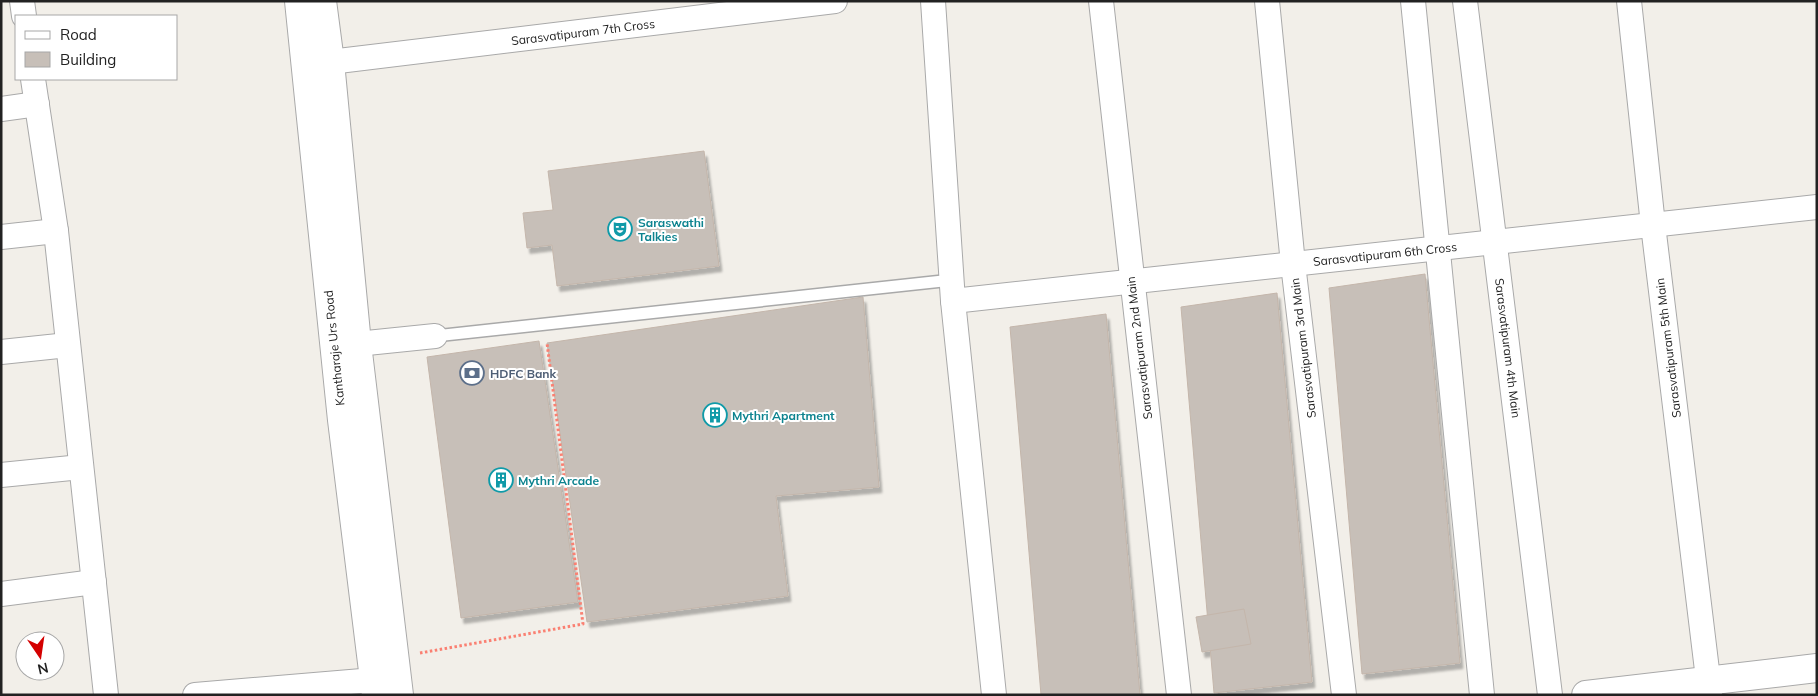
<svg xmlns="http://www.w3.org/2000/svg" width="1818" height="696" viewBox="0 0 1818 696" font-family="Mulish,sans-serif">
<defs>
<filter id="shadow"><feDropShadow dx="3" dy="5.5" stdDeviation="1" flood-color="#0004"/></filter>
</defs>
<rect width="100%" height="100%" fill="#f2efe9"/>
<g fill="#c7bfb8" stroke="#c4b6ab" filter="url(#shadow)">
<path d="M704 151 719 266 557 286 552 245 527 248 523 213 553 210 548 171Z"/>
<path d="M1425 274 1460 663 1362 674 1329 288Z"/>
<path d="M1277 293 1312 682 1214 693 1181 307Z"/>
<path d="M863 297 879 487 776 496 788 596 587 622 547 343Z"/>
<path d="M1106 314 1140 695H1041L1010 327Z"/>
<path d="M539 341 578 602 461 618 427 357Z"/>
<path d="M1244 609 1251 644 1202 652 1196 617Z"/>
</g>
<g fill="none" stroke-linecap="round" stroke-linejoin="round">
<g stroke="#a9a9a9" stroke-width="14">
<path id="service" d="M435 336 952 280"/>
</g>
<g stroke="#a9a9a9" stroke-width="26">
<g id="minor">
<path d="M22 1 24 16"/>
<path d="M933 1 953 301 994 695"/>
<path d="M1101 1 1179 695"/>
<path d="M1267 1 1293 264 1344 695"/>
<path d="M1413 1 1482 695"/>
<path d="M1465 1 1550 695"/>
<path d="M1629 1 1653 225 1710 695"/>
<path d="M330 62 835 1"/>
<path d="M33 79 56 231 106 695"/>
<path d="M1 109 37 104"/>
<path d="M1 237 56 231"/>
<path d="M953 301 1817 207"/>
<path d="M357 344 435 336"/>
<path d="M1 352 68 345"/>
<path d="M1 475 81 467"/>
<path d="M1 594 94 582"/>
<path d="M195 695 374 680"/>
</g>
</g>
<g stroke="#a9a9a9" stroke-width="30">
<g id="tertiary">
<path d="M299 1 342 420 376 695"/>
<path d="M322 1 330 62 357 344 399 695"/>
<path d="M1586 695 1817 668"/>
</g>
</g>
<path stroke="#fa8072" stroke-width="3" stroke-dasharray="2.5 2.5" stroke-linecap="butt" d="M420 653 583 624 547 343"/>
<use href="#service" stroke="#fff" stroke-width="11"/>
<use href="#minor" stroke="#fff" stroke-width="24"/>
<use href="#tertiary" stroke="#fff" stroke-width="28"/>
</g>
<defs>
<g id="theatre-ring" transform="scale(1.25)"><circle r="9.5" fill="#fff" stroke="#0f9aa8" stroke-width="1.5"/><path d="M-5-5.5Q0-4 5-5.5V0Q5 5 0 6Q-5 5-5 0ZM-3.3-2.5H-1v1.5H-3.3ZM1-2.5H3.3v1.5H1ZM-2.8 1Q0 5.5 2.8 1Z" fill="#0f9aa8"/></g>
<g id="bank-ring" transform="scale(1.25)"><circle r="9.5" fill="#fff" stroke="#5c6f8a" stroke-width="1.5"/><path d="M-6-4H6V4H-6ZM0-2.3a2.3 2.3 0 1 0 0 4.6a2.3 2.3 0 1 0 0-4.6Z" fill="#5c6f8a"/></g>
<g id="building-ring" transform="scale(1.25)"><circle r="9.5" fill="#fff" stroke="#0f9aa8" stroke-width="1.5"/><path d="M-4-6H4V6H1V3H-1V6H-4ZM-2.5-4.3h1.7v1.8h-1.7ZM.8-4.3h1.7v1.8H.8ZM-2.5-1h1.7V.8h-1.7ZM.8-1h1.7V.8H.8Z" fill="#0f9aa8"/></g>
</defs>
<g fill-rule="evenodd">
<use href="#theatre-ring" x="620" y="229"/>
<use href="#bank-ring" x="472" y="373"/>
<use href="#building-ring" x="715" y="415"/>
<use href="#building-ring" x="501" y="480"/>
</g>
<g text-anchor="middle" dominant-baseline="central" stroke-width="4" stroke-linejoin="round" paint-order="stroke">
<g font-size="12" fill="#222" stroke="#fff">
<text transform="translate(583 32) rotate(-7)">Sarasvatipuram 7th Cross</text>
<text transform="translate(1385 254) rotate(-6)">Sarasvatipuram 6th Cross</text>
<text transform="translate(334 348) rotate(-96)">Kantharaje Urs Road</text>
<text transform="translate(1139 348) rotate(-97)">Sarasvatipuram 2nd Main</text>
<text transform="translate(1303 348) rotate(-97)">Sarasvatipuram 3rd Main</text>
<text transform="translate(1508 348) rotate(83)">Sarasvatipuram 4th Main</text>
<text transform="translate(1668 348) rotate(-97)">Sarasvatipuram 5th Main</text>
</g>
<g font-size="12" font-weight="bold" fill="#0d838f" stroke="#fff" text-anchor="start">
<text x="638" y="222">Saraswathi<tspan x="638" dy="14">Talkies</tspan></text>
<text x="732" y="415">Mythri Apartment</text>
<text x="518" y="480">Mythri Arcade</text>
</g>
<g font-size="12" font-weight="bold" fill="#4e5e75" stroke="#fff" text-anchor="start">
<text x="490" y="373">HDFC Bank</text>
</g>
</g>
<rect width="1818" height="696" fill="none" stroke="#222222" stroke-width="5"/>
<rect x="15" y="15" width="162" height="65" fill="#ffffff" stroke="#a7a7a7"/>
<rect x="25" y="31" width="25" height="8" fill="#ffffff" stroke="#a7a7a7"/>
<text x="60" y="40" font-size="15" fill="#222222">Road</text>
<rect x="25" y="52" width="25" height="15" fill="#c7bfb8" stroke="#a7a7a7"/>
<text x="60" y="65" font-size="15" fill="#222222">Building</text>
<g transform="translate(40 656) rotate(167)"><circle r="24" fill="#ffffff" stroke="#a7a7a7"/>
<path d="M0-4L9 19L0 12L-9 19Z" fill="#d40000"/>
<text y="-8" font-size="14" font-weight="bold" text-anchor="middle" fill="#222222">N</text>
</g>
</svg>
